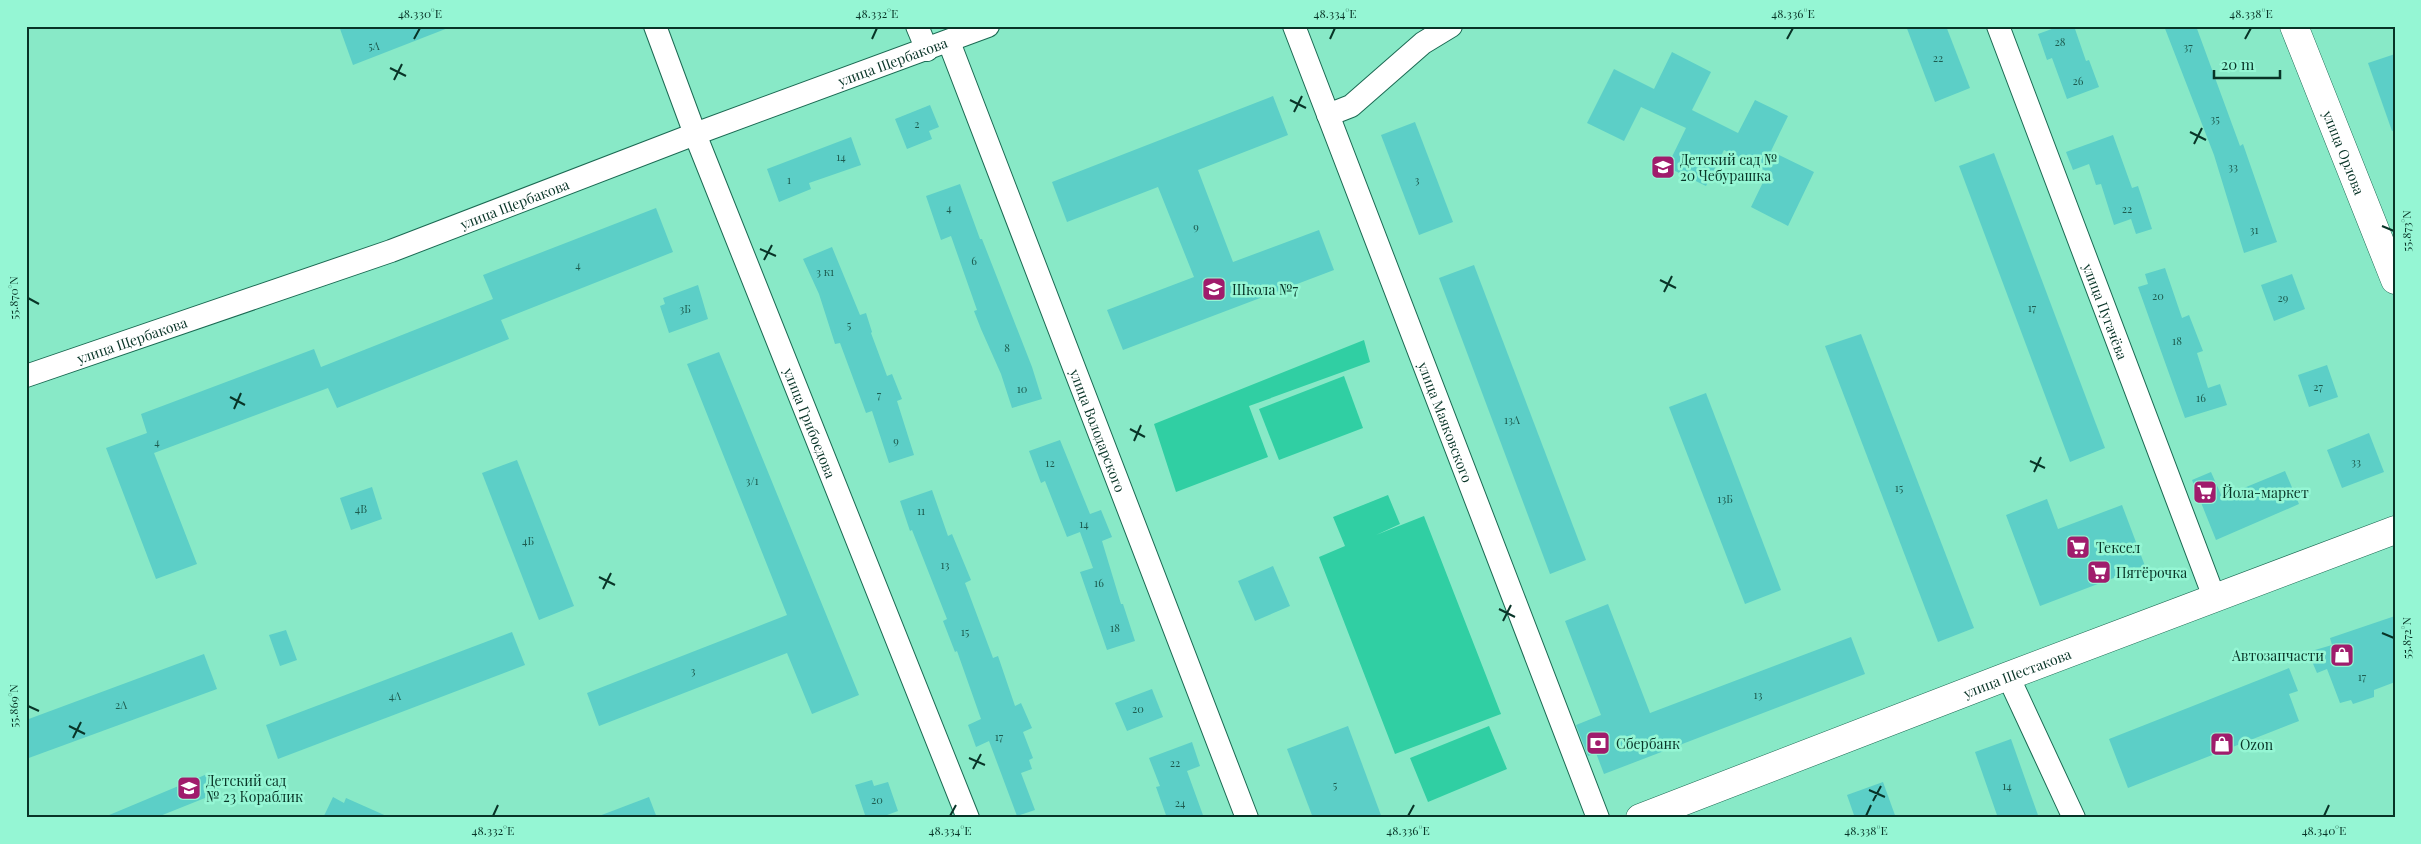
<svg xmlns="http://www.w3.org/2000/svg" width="2421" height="844" viewBox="0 0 2421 844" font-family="'Playfair Display',serif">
<rect width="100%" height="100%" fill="#88e9c7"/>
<g fill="#30cfa3">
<path d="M1364 340 1370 362 1249 406 1268 457 1176 492 1154 424Z"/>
<path d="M1344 376 1363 428 1279 460 1259 409Z"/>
<path d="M1388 495 1400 524 1376 535 1424 516 1501 714 1395 754 1319 557 1345 546 1333 517Z"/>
<path d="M1489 726 1507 769 1428 802 1410 758Z"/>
</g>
<g fill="#5ccfc7">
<path d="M339 26H448V28L353 65Z"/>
<path d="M1906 26H1946L1970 88 1935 102Z"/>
<path d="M2060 26H2074L2086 61 2089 60 2099 87 2067 99 2052 58 2047 60 2038 34Z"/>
<path d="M2164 26H2196L2240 146 2243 144 2277 242 2244 253 2214 155Z"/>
<path d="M1672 52 1711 72 1692 110 1738 133 1755 100 1788 116 1771 151 1814 172 1788 226 1751 207 1768 172 1724 150 1706 186 1667 167 1686 128 1641 107 1624 141 1587 123 1614 69 1654 89Z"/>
<path d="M2395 54V130L2392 131 2368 63Z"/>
<path d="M1273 96 1288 135 1198 170 1233 262 1319 230 1334 270 1123 350 1107 310 1194 277 1158 187 1067 222 1052 182Z"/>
<path d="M930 105 939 127 929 131 932 139 907 149 895 119Z"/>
<path d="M1415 122 1453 222 1419 235 1381 135Z"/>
<path d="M2113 135 2132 188 2138 186 2152 229 2136 234 2131 219 2114 225 2101 184 2096 185 2089 164 2073 170 2066 152Z"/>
<path d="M851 137 861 165 809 183 811 189 779 202 767 169Z"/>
<path d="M1994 153 2105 448 2070 462 1959 166Z"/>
<path d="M960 184 980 239H982L1032 367 1042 399 1012 408 1001 374 981 329 974 311 977 310 951 236 941 240 926 196Z"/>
<path d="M656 208 673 252 501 320 509 339 337 408 328 388 154 453 197 564 156 579 106 448 147 433 141 414 314 349 321 367 493 299 483 275Z"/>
<path d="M832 247 860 315 866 313 872 332 871 333 887 376 892 374 902 399 897 401 914 455 889 463 872 411 866 413 840 343 835 344 819 294 803 259Z"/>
<path d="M1474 265 1586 560 1550 574 1439 278Z"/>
<path d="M2165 268 2182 318 2189 315 2203 351 2197 353 2208 388 2220 384 2227 405 2185 418 2138 287 2148 284 2145 274Z"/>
<path d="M2292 274 2305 309 2274 321 2261 285Z"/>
<path d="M698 285 708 319 669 333 660 306 665 304 663 298Z"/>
<path d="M1861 334 1974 628 1938 642 1825 346Z"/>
<path d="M719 352 859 695 812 714 787 653 599 726 587 693 787 615 687 364Z"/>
<path d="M2327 365 2338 397 2309 407 2298 375Z"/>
<path d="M1706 393 1781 590 1745 604 1669 407Z"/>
<path d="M2369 433 2384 472 2342 488 2327 450Z"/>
<path d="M1060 440 1090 514 1101 510 1112 537 1102 541 1121 604H1123L1135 641 1107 650 1080 572 1093 568 1080 532 1067 537 1045 481 1041 483 1029 451Z"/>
<path d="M517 460 574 606 539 620 482 473Z"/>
<path d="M2285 471 2299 504 2216 540 2192 480 2211 472 2222 497Z"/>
<path d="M372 487 382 519 351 530 340 498Z"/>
<path d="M932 490 948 536 952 534 971 580 965 583 993 658 998 656 1015 706 1021 703 1032 728 1023 732 1033 758 1029 760 1032 769 1021 773 1035 810 1017 816 989 741 976 747 968 725 981 719 957 651 955 652 943 621 947 619 912 530 910 531 900 501Z"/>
<path d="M2047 499 2058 529 2122 505 2145 566 2040 606 2006 515Z"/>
<path d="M1273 566 1290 606 1255 621 1238 581Z"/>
<path d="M1608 604 1650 713 1851 637 1865 674 1604 774 1596 753 1588 756 1576 725 1601 715 1565 621Z"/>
<path d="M2395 616V682L2374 690V697L2353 704 2351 700 2340 703 2327 669 2317 673 2308 652 2332 645 2330 638Z"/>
<path d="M286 630 297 660 280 666 269 635Z"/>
<path d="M512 632 525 665 278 759 266 725Z"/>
<path d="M204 654 217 689 26 759V720Z"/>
<path d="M2289 668 2298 691 2289 694 2299 721 2128 788 2109 739Z"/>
<path d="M1152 689 1163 717 1127 731 1115 703Z"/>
<path d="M1348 726 1382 818H1313L1287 749Z"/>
<path d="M2011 739 2039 818H1998L1975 752Z"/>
<path d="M1192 742 1200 766 1187 771 1204 818H1167L1156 787 1160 786 1149 758Z"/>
<path d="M212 772 220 792 155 818H102Z"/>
<path d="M872 780 874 786 888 782 898 811 879 818H866L855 785Z"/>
<path d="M1883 782 1896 818H1855L1847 795Z"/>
<path d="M333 797 344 803 346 798 391 818H323Z"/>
<path d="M649 797 657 818H599V816Z"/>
</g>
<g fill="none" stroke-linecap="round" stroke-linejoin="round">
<g stroke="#1b6a53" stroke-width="24">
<g id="minor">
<path id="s1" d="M655 26 695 134 968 818"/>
<path d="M917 26 927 50"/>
<path id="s2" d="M1294 26 1598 818"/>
<path id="s3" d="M1998 26 2214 597"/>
<path id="s4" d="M949 42 1247 818"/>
<path d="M1328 115 1351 106 1423 43 1451 26"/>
<path id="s5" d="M26 376 391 251 695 134 988 26"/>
<path d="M2008 676 2074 818"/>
</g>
</g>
<g stroke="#1b6a53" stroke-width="29">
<g id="tertiary">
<path id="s6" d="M2294 26 2395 280"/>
</g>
</g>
<g stroke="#1b6a53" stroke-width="29">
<g id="secondary">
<path id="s7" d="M1640 818 2008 676 2395 530"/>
</g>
</g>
<use href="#minor" stroke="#fff" stroke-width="22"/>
<use href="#tertiary" stroke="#fff" stroke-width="28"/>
<use href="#secondary" stroke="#fff" stroke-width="28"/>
</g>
<path fill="none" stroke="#083427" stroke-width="2" d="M414 39 420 28M872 39 877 28M1330 39 1335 28M1787 39 1793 28M2245 39 2251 28M390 68 406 76M394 80 402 64M1290 100 1306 108M1294 112 1302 96M2190 132 2206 140M2194 144 2202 128M2382 226 2394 231M760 249 776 256M764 260 772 245M1660 280 1676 288M1664 292 1672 276M28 298 39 304M230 397 245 405M234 409 241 393M1130 429 1145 437M1134 441 1141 425M2030 461 2045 468M2034 472 2041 457M599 577 615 585M603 589 611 573M1499 609 1515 617M1503 621 1511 605M2382 633 2394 638M28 706 39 711M69 726 85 734M73 738 81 722M969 758 985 765M973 769 981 754M1869 790 1885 797M1873 801 1881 786M493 816 498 805M950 816 956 805M1408 816 1414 805M1866 816 1871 805M2324 816 2329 805"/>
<defs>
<g id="school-square" transform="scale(1.25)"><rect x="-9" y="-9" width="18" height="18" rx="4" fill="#a01c6c" stroke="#95f6d4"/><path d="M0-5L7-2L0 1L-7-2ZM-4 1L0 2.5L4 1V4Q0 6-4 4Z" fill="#fff"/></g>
<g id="supermarket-square" transform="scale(1.25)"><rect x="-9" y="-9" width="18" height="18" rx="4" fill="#a01c6c" stroke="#95f6d4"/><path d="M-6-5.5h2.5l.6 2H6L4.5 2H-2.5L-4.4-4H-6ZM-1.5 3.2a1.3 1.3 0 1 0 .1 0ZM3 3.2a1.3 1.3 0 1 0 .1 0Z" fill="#fff"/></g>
<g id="shop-square" transform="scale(1.25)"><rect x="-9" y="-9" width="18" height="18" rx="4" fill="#a01c6c" stroke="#95f6d4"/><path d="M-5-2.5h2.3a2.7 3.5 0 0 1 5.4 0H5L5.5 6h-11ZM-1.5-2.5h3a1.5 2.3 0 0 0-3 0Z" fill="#fff"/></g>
<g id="bank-square" transform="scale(1.25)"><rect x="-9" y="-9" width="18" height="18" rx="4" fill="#a01c6c" stroke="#95f6d4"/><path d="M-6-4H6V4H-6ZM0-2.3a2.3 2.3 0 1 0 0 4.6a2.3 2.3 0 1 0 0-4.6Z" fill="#fff"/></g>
</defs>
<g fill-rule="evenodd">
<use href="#school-square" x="1663" y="167"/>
<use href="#school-square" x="1214" y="289"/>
<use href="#supermarket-square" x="2205" y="492"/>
<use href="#supermarket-square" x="2078" y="547"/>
<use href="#supermarket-square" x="2099" y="572"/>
<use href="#shop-square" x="2342" y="655"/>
<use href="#bank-square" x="1598" y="743"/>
<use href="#shop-square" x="2222" y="744"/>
<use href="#school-square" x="189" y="788"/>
</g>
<g text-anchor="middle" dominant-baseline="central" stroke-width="5" stroke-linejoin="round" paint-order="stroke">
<g font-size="11" fill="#1d5b4f">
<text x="2060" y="41">28</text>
<text x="374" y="45">5А</text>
<text x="2188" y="46">37</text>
<text x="1938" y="57">22</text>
<text x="2078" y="80">26</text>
<text x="2215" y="118">35</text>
<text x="917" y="123">2</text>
<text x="841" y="156">14</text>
<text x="2233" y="166">33</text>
<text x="789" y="179">1</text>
<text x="1417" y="179">3</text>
<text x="949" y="207">4</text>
<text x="2127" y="208">22</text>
<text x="1196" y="226">9</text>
<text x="2254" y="229">31</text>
<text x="974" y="260">6</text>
<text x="578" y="264">4</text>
<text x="825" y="271">3 к1</text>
<text x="2158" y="295">20</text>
<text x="2283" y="297">29</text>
<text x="2032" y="307">17</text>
<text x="685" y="308">3Б</text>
<text x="849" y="324">5</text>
<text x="2177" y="340">18</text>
<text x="1007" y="347">8</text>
<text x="2318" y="386">27</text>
<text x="1022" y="388">10</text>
<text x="879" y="394">7</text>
<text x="2201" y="397">16</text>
<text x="1512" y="419">13А</text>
<text x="896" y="440">9</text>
<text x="157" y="441">4</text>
<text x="2356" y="461">33</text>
<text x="1050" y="462">12</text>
<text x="752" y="480">3/1</text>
<text x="1899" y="487">15</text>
<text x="1725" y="498">13Б</text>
<text x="361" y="508">4В</text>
<text x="921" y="510">11</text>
<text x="1084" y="523">14</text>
<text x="528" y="540">4Б</text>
<text x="945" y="564">13</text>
<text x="1099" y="582">16</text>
<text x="1115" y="627">18</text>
<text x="965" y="631">15</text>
<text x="693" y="670">3</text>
<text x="2362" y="676">17</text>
<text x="1758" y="694">13</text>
<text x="395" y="695">4А</text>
<text x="121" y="704">2А</text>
<text x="1138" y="708">20</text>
<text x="999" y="736">17</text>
<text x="1175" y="762">22</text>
<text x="1335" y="784">5</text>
<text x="2007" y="785">14</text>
<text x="877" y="799">20</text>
<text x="1180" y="802">24</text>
</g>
<g font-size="14" fill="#083427" stroke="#95f6d4">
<text stroke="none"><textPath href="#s5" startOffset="922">улица Щербакова</textPath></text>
<text stroke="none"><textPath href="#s6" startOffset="136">улица Орлова</textPath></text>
<text stroke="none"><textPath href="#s5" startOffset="518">улица Щербакова</textPath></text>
<text stroke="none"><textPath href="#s3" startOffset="305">улица Пугачёва</textPath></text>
<text stroke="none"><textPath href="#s5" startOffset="112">улица Щербакова</textPath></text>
<text stroke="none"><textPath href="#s1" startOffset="426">улица Грибоедова</textPath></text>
<text stroke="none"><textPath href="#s2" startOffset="424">улица Маяковского</textPath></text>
<text stroke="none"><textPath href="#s4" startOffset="416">улица Володарского</textPath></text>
<text stroke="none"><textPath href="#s7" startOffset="404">улица Шестакова</textPath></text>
</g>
<g font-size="14" fill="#083427" stroke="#95f6d4" text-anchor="start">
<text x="1680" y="159">Детский сад №<tspan x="1680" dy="16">20 Чебурашка</tspan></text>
<text x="1232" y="289">Школа №7</text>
<text x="2222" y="492">Йола-маркет</text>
<text x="2096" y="547">Тексел</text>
<text x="2116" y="572">Пятёрочка</text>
<text x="2324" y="655" text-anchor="end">Автозапчасти</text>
<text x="1616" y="743">Сбербанк</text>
<text x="2240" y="744">Ozon</text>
<text x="206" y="780">Детский сад<tspan x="206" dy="16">№ 23 Кораблик</tspan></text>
</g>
</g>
<rect width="2421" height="844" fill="none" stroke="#95f6d4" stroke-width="55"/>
<path d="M2214 70v8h66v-8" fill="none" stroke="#083427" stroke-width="2.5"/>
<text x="2221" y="70" font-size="15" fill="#083427" stroke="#95f6d4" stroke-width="4" paint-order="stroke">20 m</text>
<rect x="28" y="28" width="2366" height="788" fill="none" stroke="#083427" stroke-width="2"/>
<g font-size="12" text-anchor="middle" fill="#083427">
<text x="420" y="18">48.330°E</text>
<text x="877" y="18">48.332°E</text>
<text x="1335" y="18">48.334°E</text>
<text x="1793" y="18">48.336°E</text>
<text x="2251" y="18">48.338°E</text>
<text transform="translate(2407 231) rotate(-90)" y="4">55.873°N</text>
<text transform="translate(14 298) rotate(-90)" y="4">55.870°N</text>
<text transform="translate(2407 638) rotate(-90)" y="4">55.872°N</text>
<text transform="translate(14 706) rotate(-90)" y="4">55.869°N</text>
<text x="493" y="835">48.332°E</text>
<text x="950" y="835">48.334°E</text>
<text x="1408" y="835">48.336°E</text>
<text x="1866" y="835">48.338°E</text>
<text x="2324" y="835">48.340°E</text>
</g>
</svg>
